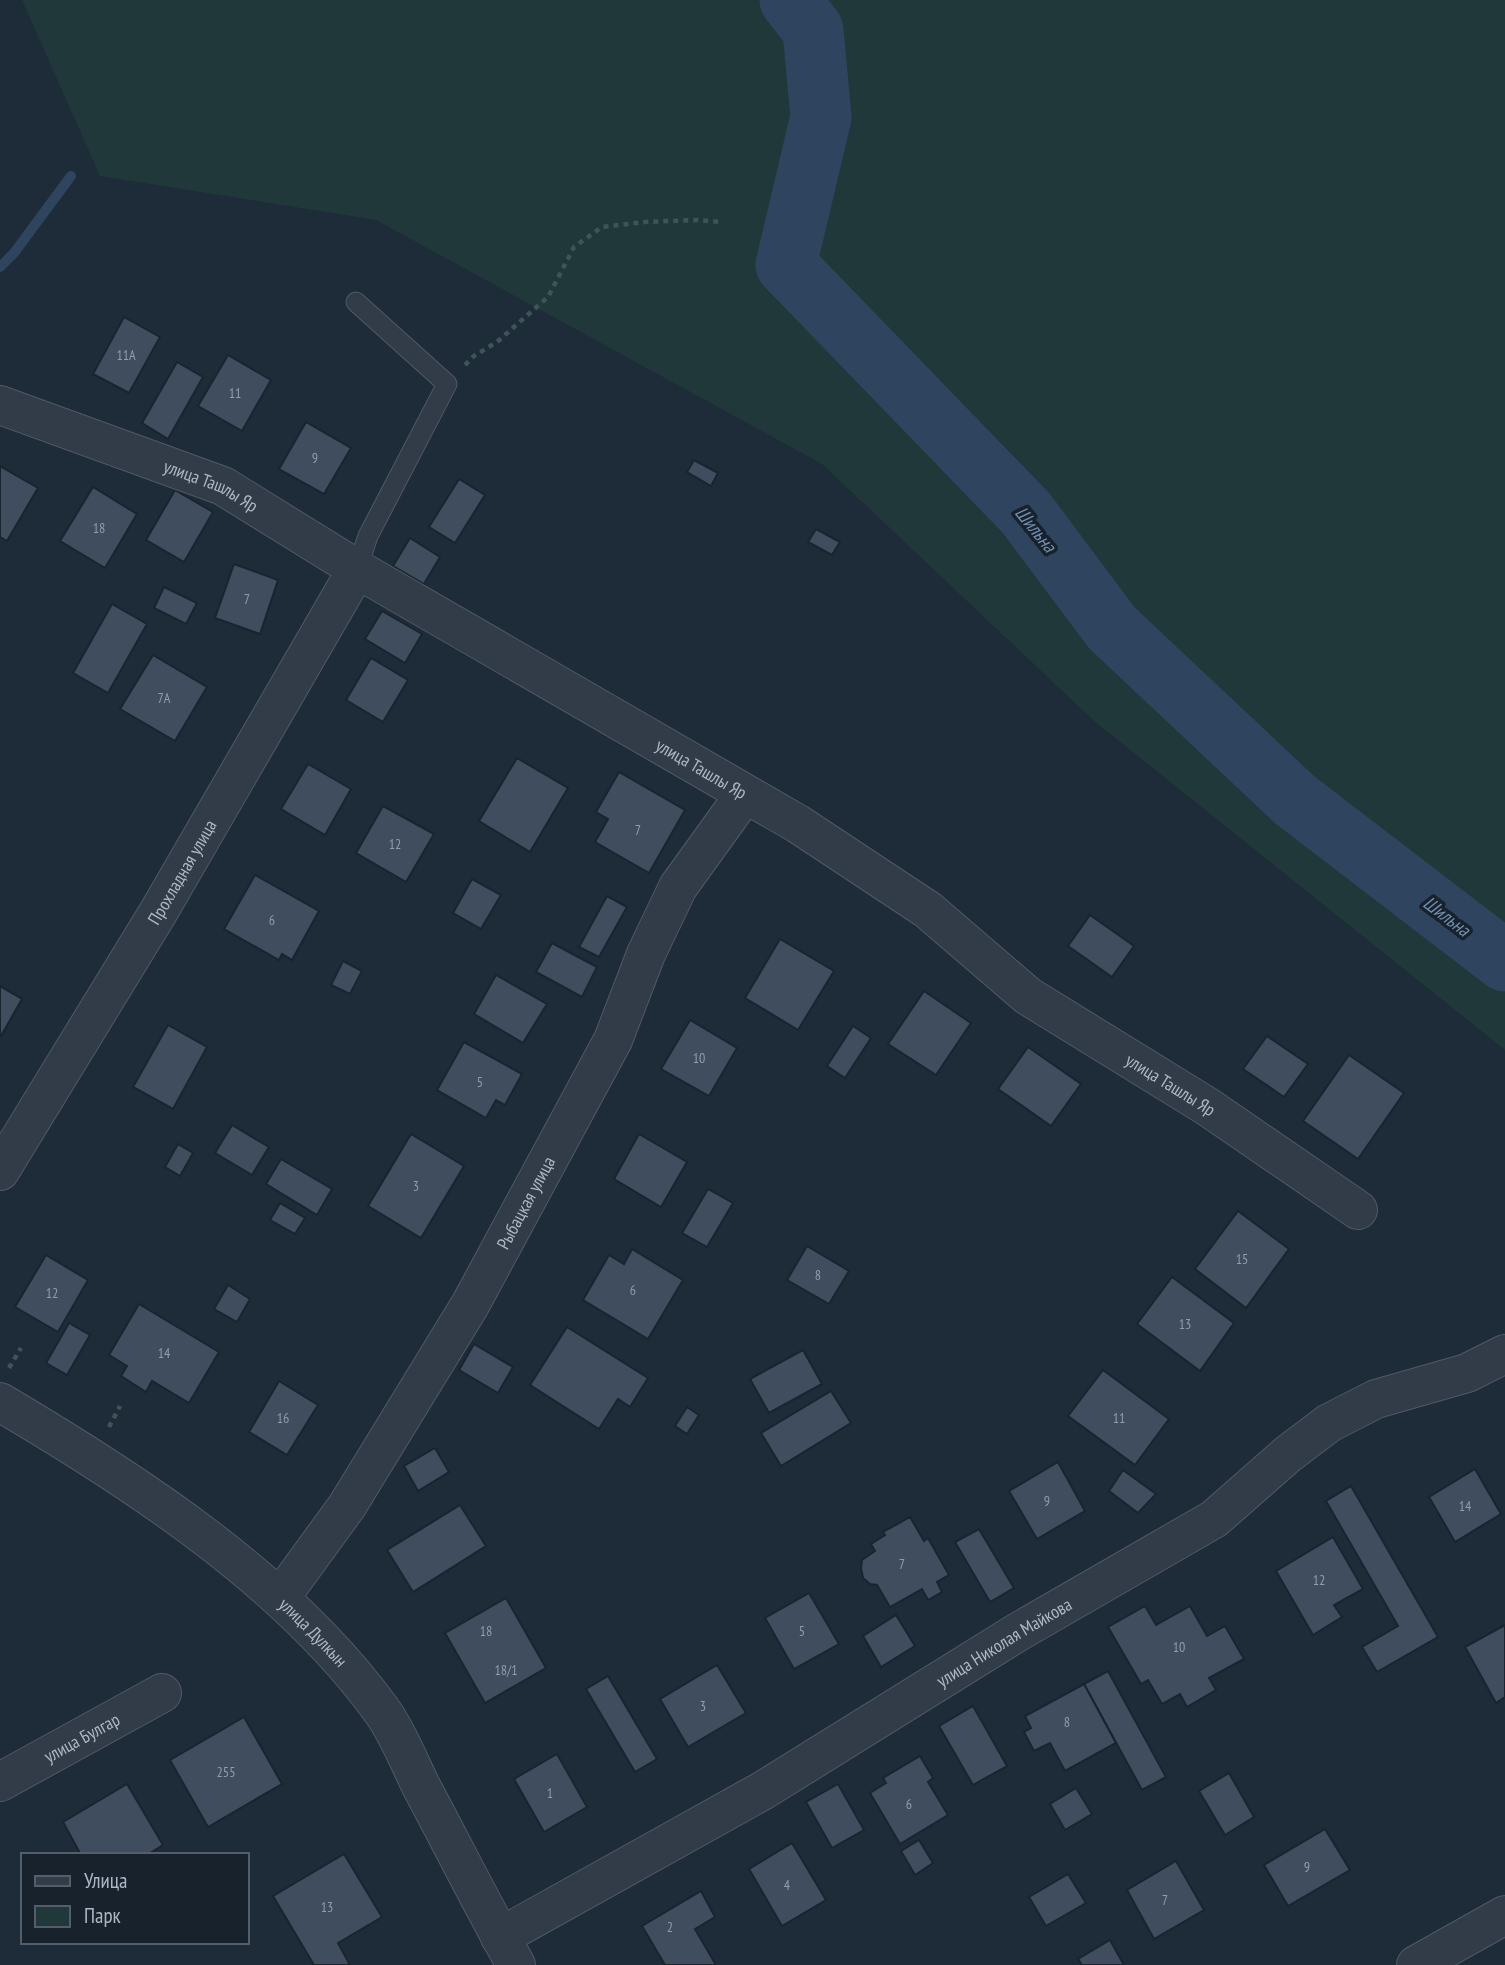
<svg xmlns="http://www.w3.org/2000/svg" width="1505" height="1965" viewBox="0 0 1505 1965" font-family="'PT Sans Narrow',sans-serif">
<rect width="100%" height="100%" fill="#1e2b38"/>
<path fill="#203839" d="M22 0H1505V1050L1094 721 822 464 376 220 100 176Z"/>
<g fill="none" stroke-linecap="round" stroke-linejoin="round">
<path stroke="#2f455f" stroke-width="10" d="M0 267 14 253 71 176"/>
<path stroke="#2f455f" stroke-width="61" d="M790 0 813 30 821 117 786 265 1026 513 1112 628 1295 800 1505 961"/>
</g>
<g fill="#3f4d5e" stroke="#1a242f" stroke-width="2">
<path d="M124 317 160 337 129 393 93 374Z"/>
<path d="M228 355 271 380 242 431 198 406Z"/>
<path d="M177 362 203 377 168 439 142 423Z"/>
<path d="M306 422 351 448 324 494 279 469Z"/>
<path d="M694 460 718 473 711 486 687 472Z"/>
<path d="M0 466 38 488 7 541 0 537Z"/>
<path d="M459 479 485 495 455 543 429 527Z"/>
<path d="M93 487 137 514 105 568 60 541Z"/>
<path d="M175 490 213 512 184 562 146 540Z"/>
<path d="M816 529 840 542 832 555 808 542Z"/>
<path d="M410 538 440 557 424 584 393 566Z"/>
<path d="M234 564 278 580 260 634 215 618Z"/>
<path d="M164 587 197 603 186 624 154 608Z"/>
<path d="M112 604 147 624 108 693 73 673Z"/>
<path d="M382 611 422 634 405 663 365 639Z"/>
<path d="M153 655 207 687 175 741 120 709Z"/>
<path d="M371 658 408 680 383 722 346 700Z"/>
<path d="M517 758 568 788 530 852 479 821Z"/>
<path d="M308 764 351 789 325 835 281 809Z"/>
<path d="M619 772 685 810 649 873 595 842 608 819 596 812Z"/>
<path d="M383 806 434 834 406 882 356 853Z"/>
<path d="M255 875 319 911 292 960 282 954 279 960 224 929Z"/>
<path d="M472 879 501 895 481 929 453 913Z"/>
<path d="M607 896 627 907 599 957 579 947Z"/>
<path d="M1090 915 1134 946 1112 977 1068 946Z"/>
<path d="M780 939 834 971 798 1030 745 998Z"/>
<path d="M552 943 597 967 582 997 536 972Z"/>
<path d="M343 961 362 971 350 994 331 985Z"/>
<path d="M496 975 547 1004 523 1043 474 1014Z"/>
<path d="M0 986 22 999 1 1036 0 1035Z"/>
<path d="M924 991 971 1023 936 1075 888 1044Z"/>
<path d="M690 1020 737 1048 709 1096 661 1069Z"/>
<path d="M168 1025 207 1047 173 1109 133 1087Z"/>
<path d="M853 1026 871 1038 845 1078 827 1066Z"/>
<path d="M1267 1036 1308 1064 1284 1097 1243 1069Z"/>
<path d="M464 1042 522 1074 505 1105 496 1100 486 1118 437 1090Z"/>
<path d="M1028 1047 1081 1084 1051 1126 998 1089Z"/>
<path d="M1349 1055 1404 1093 1358 1159 1303 1121Z"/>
<path d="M232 1125 269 1147 252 1175 215 1153Z"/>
<path d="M411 1134 464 1166 421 1238 368 1206Z"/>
<path d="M639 1134 687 1162 661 1207 614 1179Z"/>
<path d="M178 1144 193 1153 180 1176 165 1167Z"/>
<path d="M281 1159 332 1189 317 1215 266 1184Z"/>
<path d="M708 1189 733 1203 707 1247 682 1233Z"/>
<path d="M280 1203 305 1218 295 1234 270 1220Z"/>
<path d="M1238 1211 1289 1249 1246 1308 1195 1269Z"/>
<path d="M807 1246 849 1271 829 1304 787 1280Z"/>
<path d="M632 1249 683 1280 648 1339 583 1300 609 1255 624 1264Z"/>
<path d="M46 1255 88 1280 58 1332 15 1307Z"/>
<path d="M1172 1277 1234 1323 1200 1371 1137 1324Z"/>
<path d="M228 1285 250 1299 237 1322 214 1309Z"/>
<path d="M139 1304 219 1352 189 1403 152 1381 146 1392 121 1376 127 1366 109 1355Z"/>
<path d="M69 1323 90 1335 67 1375 46 1363Z"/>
<path d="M567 1327 648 1378 630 1407 618 1399 599 1429 530 1385Z"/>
<path d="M474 1344 513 1367 498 1393 459 1370Z"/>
<path d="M803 1350 822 1384 769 1413 750 1379Z"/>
<path d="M1103 1370 1169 1419 1135 1465 1068 1416Z"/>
<path d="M279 1381 318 1405 287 1455 249 1432Z"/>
<path d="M831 1391 851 1423 781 1466 761 1433Z"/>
<path d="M687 1407 699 1415 687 1434 675 1426Z"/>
<path d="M435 1448 449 1472 418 1491 404 1466Z"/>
<path d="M1058 1462 1085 1511 1037 1539 1009 1491Z"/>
<path d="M1475 1469 1501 1514 1455 1542 1429 1497Z"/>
<path d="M1123 1470 1156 1494 1138 1513 1109 1491Z"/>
<path d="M1351 1486 1438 1637 1377 1672 1362 1647 1398 1626 1326 1501Z"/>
<path d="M460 1505 486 1546 413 1592 387 1550Z"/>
<path d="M910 1517 924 1541 928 1538 949 1575 937 1582 942 1592 928 1600 922 1589 890 1607 877 1585 870 1584 863 1578 861 1568 862 1560 875 1551 871 1544 885 1535 883 1532Z"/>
<path d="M979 1529 1014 1588 990 1602 955 1542Z"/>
<path d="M1333 1537 1363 1589 1334 1605 1342 1617 1313 1635 1276 1571Z"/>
<path d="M809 1593 839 1644 794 1669 765 1618Z"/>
<path d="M506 1598 546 1668 485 1703 445 1633Z"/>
<path d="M1145 1606 1156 1625 1190 1606 1207 1636 1225 1626 1244 1659 1209 1678 1216 1690 1187 1707 1180 1694 1162 1704 1148 1680 1141 1684 1108 1627Z"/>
<path d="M896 1615 915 1646 881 1667 863 1636Z"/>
<path d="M1505 1625V1697L1496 1703 1465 1647Z"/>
<path d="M717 1665 746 1713 688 1747 660 1699Z"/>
<path d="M1108 1671 1166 1777 1142 1790 1084 1684Z"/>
<path d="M608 1676 657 1759 635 1772 586 1689Z"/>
<path d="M1084 1684 1116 1743 1065 1771 1050 1743 1034 1751 1024 1732 1031 1728 1025 1716Z"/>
<path d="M973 1706 1007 1766 973 1785 939 1726Z"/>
<path d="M244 1717 282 1784 208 1827 170 1760Z"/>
<path d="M557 1754 587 1807 544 1832 514 1779Z"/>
<path d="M920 1756 933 1778 928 1782 948 1815 900 1844 870 1793 886 1783 883 1778Z"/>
<path d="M1229 1773 1254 1817 1225 1835 1199 1791Z"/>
<path d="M127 1784 163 1845 147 1855H81L63 1822Z"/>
<path d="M838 1784 864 1830 832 1848 806 1802Z"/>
<path d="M1076 1788 1092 1814 1065 1830 1050 1804Z"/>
<path d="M1325 1829 1350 1870 1288 1906 1264 1865Z"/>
<path d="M919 1840 933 1863 915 1875 901 1851Z"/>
<path d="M792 1843 826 1900 782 1926 749 1869Z"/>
<path d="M344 1854 382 1917 338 1943 350 1965H314L273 1896Z"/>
<path d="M1176 1861 1204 1910 1154 1939 1127 1890Z"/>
<path d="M1068 1874 1086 1903 1046 1926 1029 1897Z"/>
<path d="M701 1891 715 1917 695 1929 716 1965H665L642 1926Z"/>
<path d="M1110 1940 1124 1965H1082L1078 1959Z"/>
</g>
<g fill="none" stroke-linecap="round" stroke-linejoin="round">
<g stroke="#505a67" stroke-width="21">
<path id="service" d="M356 302 447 384 368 536 357 569"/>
</g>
<g stroke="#505a67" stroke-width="40">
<g id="minor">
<path id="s1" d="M0 405 223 486 357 569 798 824 928 910 1028 996 1208 1107 1358 1210"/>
<path id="s2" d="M0 1171 159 911 357 569"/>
<path id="s3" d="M0 1402C137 1483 288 1581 382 1711 398 1733 409 1762 421 1786 453 1846 483 1906 516 1965"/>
<path id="s4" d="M280 1598 347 1506 470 1305 613 1040 646 954 678 887 745 794"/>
<path id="s5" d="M0 1782 162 1693"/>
<path id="s6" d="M500 1937 762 1791 1018 1632 1214 1519 1288 1454 1329 1423 1376 1399 1467 1373 1505 1354"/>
<path d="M1416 1965 1505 1915"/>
</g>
</g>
<g stroke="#3e5557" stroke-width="4.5" stroke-dasharray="5 5" stroke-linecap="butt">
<path d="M465 365 474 356 497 342 548 297 574 247 602 227 645 222 698 220 721 222"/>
<path d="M9 1368 21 1348"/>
<path d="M109 1427 120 1406"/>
</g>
<use href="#service" stroke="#323c49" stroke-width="19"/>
<use href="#minor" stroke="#323c49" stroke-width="38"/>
</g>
<g text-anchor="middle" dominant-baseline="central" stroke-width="7" stroke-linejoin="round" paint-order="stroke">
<g font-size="14" fill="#919cac">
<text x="126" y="355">11А</text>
<text x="235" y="393">11</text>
<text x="315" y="458">9</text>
<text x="99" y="528">18</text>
<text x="247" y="599">7</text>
<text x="164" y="698">7А</text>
<text x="638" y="830">7</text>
<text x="395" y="844">12</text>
<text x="272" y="920">6</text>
<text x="699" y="1058">10</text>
<text x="480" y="1082">5</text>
<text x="416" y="1186">3</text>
<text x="1242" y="1259">15</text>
<text x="818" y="1275">8</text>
<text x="633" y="1290">6</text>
<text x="52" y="1293">12</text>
<text x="1185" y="1324">13</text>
<text x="164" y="1353">14</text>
<text x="283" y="1418">16</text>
<text x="1119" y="1418">11</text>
<text x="1047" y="1501">9</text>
<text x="1465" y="1506">14</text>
<text x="902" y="1564">7</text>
<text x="1319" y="1580">12</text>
<text x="486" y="1631">18</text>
<text x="802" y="1631">5</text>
<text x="1179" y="1647">10</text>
<text x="506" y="1670">18/1</text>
<text x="703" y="1706">3</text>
<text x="1067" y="1722">8</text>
<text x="226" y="1772">255</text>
<text x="550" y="1793">1</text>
<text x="909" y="1804">6</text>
<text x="1307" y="1867">9</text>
<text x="787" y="1885">4</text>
<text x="1165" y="1900">7</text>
<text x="327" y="1907">13</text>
<text x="670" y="1927">2</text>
</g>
<g font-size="18" fill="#acb7c6" stroke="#18222d">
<text stroke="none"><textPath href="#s1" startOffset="226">улица Ташлы Яр</textPath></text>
<text stroke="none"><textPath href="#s1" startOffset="793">улица Ташлы Яр</textPath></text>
<text stroke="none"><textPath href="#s2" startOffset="350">Прохладная улица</textPath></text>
<text stroke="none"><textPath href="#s1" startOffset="1360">улица Ташлы Яр</textPath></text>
<text stroke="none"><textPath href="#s4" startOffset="466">Рыбацкая улица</textPath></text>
<text stroke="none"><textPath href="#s3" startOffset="390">улица Дулкын</textPath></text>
<text stroke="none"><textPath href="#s6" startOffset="584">улица Николая Майкова</textPath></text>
<text stroke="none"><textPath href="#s5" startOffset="93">улица Булгар</textPath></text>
</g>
<g font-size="19" font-style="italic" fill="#728fb1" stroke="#18222d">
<text transform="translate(1036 529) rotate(51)">Шильна</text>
<text transform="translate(1447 916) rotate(37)">Шильна</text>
</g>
</g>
<rect x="21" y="1853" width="228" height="91" fill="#18222d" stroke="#535e6a" stroke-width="2"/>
<rect x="35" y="1876" width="35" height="10" fill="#323c49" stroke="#535e6a" stroke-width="2"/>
<text x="84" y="1888" font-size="21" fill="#acb7c6">Улица</text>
<rect x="35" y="1906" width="35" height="21" fill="#203839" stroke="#535e6a" stroke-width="2"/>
<text x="84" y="1923" font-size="21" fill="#acb7c6">Парк</text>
</svg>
